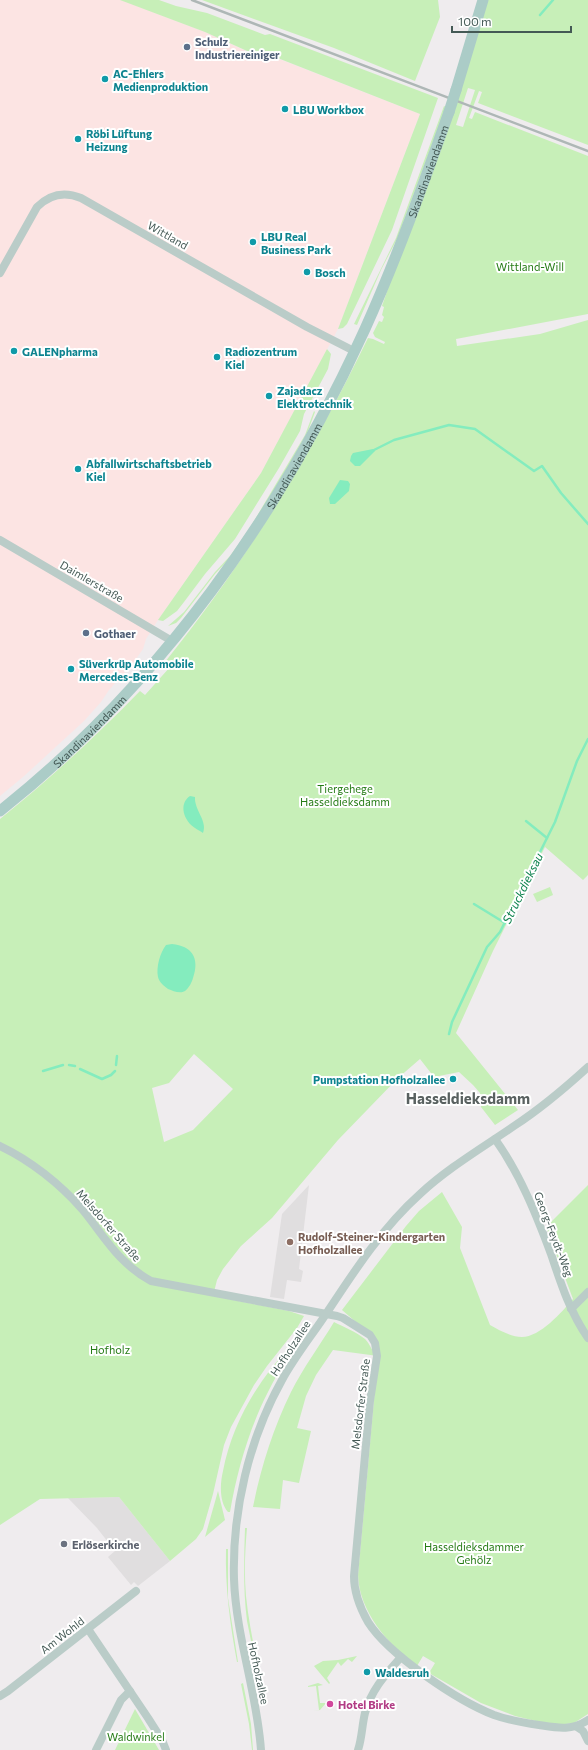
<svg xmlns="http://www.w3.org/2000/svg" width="588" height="1750" viewBox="0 0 588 1750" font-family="Commissioner,sans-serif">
<rect width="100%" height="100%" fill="#efecee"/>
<path fill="#fce4e3" d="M0 0H121L205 32 266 60 269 55 420 114 338 329 261 473 158 620 146 639 143 649 131 666 109 690 101 702 84 721 23 777 0 796Z"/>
<g fill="#e0dedf">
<path d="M309 1185 299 1269 303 1271 301 1282 287 1280 284 1299 270 1297 282 1214Z"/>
<path d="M119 1497 170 1561 138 1586 134 1582 131 1585 108 1557 115 1551 97 1528 68 1498Z"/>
</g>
<g fill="#c7efb8" fill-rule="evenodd">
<path d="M120 0H159L176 6 207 13 265 35 270 34 438 98 392 230 347 324 343 328 338 329 420 114 270 55 267 60 205 32Z"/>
<path d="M202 0H438L440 17 415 81 334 48Z"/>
<path d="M487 0H588V145L478 103 482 92 479 91 469 118 472 119 475 112 588 156V314L456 339 457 346 540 334 588 320V875L583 880 545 847 493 951 456 1033 518 1110 495 1125 481 1107 480 1093 473 1085 459 1072 434 1077 420 1059 398 1078 338 1140 272 1218 241 1246 223 1269 217 1280 213 1296 289 1311 304 1316 297 1328 267 1366 254 1385 231 1427 224 1445 213 1494 203 1529 196 1539 170 1561 119 1497 40 1499 0 1525V819C50 779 96 736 140 691L145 695 170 667 165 662C245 563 312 453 368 338L373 339 384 344 385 342 375 337 373 333 379 321 382 322 384 317 382 315 384 307 382 306ZM468 88 475 90 463 127 456 125ZM194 1054 233 1089 193 1130 164 1142 152 1088 169 1083Z"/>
<path d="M444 106 446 107 397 239 381 270 357 325 354 324 396 238Z"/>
<path d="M327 349 331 354 328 369 304 414 300 431 279 468 235 539 205 574 184 602 177 611 163 621 158 620 261 473Z"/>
<path d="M314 411 315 412 308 431 276 488 231 557 215 574 181 618 176 623 168 626 184 612 215 572 230 556 248 531 305 435Z"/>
<path d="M550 887 553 895 537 902 533 894Z"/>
<path d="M588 1185V1714L574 1723 566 1724H548L515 1716 481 1703 429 1673 435 1663 423 1656 417 1666C388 1645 359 1611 358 1575L378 1356 333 1350 316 1375 306 1396 297 1428 311 1431 299 1483 283 1480 280 1509 253 1507C261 1467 273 1429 291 1392 303 1368 320 1345 334 1322 344 1327 356 1332 365 1339 371 1345 371 1351 378 1356L371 1335 342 1310 406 1226 419 1211 442 1192 462 1227 460 1248 490 1325C499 1330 511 1337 522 1337 540 1337 562 1312 573 1299L546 1227Z"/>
<path d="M308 1322 309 1323C295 1346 280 1368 268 1392 249 1429 237 1471 230 1512H228C219 1502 220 1483 223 1471 230 1434 247 1400 270 1370 283 1354 297 1339 308 1322Z"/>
<path d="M218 1491 225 1520 205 1537Z"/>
<path d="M245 1528H247C245 1551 244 1573 246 1596 249 1626 256 1655 261 1684L260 1685C256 1663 251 1642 247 1621 243 1590 244 1559 245 1528Z"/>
<path d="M226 1549H228V1598L238 1662H237C230 1624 225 1587 226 1549Z"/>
<path d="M357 1656 352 1662 348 1659 341 1666 338 1662 327 1678 330 1683 329 1684 314 1666 323 1661 338 1660Z"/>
<path d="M243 1683 251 1724 253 1750H252L249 1724 241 1684Z"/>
<path d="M318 1683 323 1685 318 1686 320 1703H326L320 1710 313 1711 319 1710 316 1686 308 1687V1686Z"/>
<path d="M135 1709 159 1750H115Z"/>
</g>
<g fill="#84ecbe">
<path d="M373 449 375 451 360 466H355L350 461 351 456 353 453Z"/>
<path d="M340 480 348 481 350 484 349 491 335 504H330L329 498Z"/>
<path d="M190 796 195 797C194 810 208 821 203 833 201 831 197 830 195 828 184 821 178 804 190 796Z"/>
<path d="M172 944C192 946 200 958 193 978 192 982 189 988 185 991 180 994 173 991 168 989 164 986 159 982 158 977 156 967 160 953 166 945Z"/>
</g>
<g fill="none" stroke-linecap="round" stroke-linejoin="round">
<g stroke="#84ecbe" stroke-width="2.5">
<path d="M540 15 553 0"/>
<path d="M374 450 394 440 449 425 475 429 534 471 542 466 561 493 588 524"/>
<path d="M526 821 547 838"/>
<path d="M474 904 505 923"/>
<path d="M449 1034 452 1022 487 947 500 932 555 822 577 761 588 739"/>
<path d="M69 1065 75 1066"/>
<path d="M116 1065 117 1056"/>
<path d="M80 1069 102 1079 111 1075 115 1071"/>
<path d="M43 1071 63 1065"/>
</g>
<g stroke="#baccc8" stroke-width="8">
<path d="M0 273 37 207C50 194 64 191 81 198L307 327 354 351"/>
<path d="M0 540 172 641"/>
<path d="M495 1139C520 1174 536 1214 551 1254 561 1284 570 1312 588 1338"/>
<path d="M0 1146C30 1160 60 1184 82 1209 105 1237 118 1263 151 1281L337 1316 343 1318 370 1335 375 1343 377 1356 370 1401 354 1576C354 1592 360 1608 368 1622 389 1655 458 1701 494 1715 508 1720 524 1723 539 1725 558 1728 571 1731 588 1720"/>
<path d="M571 1309 588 1292"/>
<path d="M88 1629 148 1718 162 1740 166 1750"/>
<path d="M0 1696 8 1691 136 1591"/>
<path d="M577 1727 583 1731 588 1741"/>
<path d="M96 1750 121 1700 130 1691"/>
<path d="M261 1750C257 1692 236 1637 234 1579 232 1511 249 1439 282 1380 295 1356 313 1334 328 1311 355 1270 383 1227 420 1194 448 1168 482 1148 514 1126 540 1109 565 1088 588 1067"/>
<path d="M358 1750C362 1738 362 1725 365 1713 371 1690 386 1674 401 1657"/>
</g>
<g stroke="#abccc7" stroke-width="11">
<path d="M456 90 483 0"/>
<path id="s1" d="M0 811C160 684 281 514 365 329 397 258 423 185 449 112"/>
</g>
<path stroke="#aeb7b6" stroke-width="2.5" d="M192 0 588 151"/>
<path stroke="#abccc7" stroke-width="11" d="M449 112 456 90"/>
</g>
<g fill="#5c6f8a" stroke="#fff" stroke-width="1.5">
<circle cx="187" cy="47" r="4"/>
<circle cx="86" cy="633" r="4"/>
</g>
<g fill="#0f9aa8" stroke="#fff" stroke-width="1.5">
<circle cx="105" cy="79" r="4"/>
<circle cx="285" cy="109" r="4"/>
<circle cx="78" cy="139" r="4"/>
<circle cx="253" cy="242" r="4"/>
<circle cx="307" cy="272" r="4"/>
<circle cx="14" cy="351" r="4"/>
<circle cx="217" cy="357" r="4"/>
<circle cx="269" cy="396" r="4"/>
<circle cx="78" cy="469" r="4"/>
<circle cx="71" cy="669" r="4"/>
<circle cx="453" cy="1079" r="4"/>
<circle cx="367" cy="1672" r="4"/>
</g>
<circle fill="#8d6e63" stroke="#fff" stroke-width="1.5" cx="290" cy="1242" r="4"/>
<circle fill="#6b7280" stroke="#fff" stroke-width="1.5" cx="64" cy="1544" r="4"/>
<circle fill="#d1479c" stroke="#fff" stroke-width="1.5" cx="330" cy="1704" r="4"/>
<g text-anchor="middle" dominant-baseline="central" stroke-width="4" stroke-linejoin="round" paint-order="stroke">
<g font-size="11" font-weight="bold" fill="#4e5e75" stroke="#fff" text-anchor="start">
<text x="195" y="41">Schulz<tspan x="195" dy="13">Industriereiniger</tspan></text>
<text x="94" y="633">Gothaer</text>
</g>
<g font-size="11" font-weight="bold" fill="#0d838f" stroke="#fff" text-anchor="start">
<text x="113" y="73">AC-Ehlers<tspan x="113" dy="13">Medienproduktion</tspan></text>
<text x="293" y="109">LBU Workbox</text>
<text x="86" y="133">Röbi Lüftung<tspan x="86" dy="13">Heizung</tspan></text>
<text x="261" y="236">LBU Real<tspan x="261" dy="13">Business Park</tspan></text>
<text x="315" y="272">Bosch</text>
<text x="22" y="351">GALENpharma</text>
<text x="225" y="351">Radiozentrum<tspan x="225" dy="13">Kiel</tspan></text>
<text x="277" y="390">Zajadacz<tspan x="277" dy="13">Elektrotechnik</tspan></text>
<text x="86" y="463">Abfallwirtschaftsbetrieb<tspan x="86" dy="13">Kiel</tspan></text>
<text x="79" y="663">Süverkrüp Automobile<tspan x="79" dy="13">Mercedes-Benz</tspan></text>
<text x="445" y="1079" text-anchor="end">Pumpstation Hofholzallee</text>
<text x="375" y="1672">Waldesruh</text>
</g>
<g font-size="11" fill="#445955" stroke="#fff">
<text stroke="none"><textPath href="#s1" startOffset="780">Skandinaviendamm</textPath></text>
<text transform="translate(168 235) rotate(30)">Wittland</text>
<text stroke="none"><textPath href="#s1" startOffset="456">Skandinaviendamm</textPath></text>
<text transform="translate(92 581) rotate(30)">Daimlerstraße</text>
<text stroke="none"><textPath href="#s1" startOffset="120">Skandinaviendamm</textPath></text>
<text transform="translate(109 1225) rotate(49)">Melsdorfer Straße</text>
<text transform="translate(554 1234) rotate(69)">Georg-Feydt-Weg</text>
<text transform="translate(290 1348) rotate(-57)">Hofholzallee</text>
<text transform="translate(360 1404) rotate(-83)">Melsdorfer Straße</text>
<text transform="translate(62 1635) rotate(-38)">Am Wohld</text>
<text transform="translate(259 1673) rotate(78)">Hofholzallee</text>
</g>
<g font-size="11" fill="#257b15" stroke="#fff">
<text x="530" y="266">Wittland-Will</text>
<text x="345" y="788">Tiergehege<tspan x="345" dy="13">Hasseldieksdamm</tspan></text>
<text x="110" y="1349">Hofholz</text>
<text x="474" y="1546">Hasseldieksdammer<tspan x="474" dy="13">Gehölz</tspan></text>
<text x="136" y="1736">Waldwinkel</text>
</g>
<g font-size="11" font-weight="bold" fill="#785e54" stroke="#fff" text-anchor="start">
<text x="298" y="1236">Rudolf-Steiner-Kindergarten<tspan x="298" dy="13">Hofholzallee</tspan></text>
</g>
<g font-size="11" font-weight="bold" fill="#5b616d" stroke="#fff" text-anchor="start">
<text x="72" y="1544">Erlöserkirche</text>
</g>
<g font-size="11" font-weight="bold" fill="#b23c85" stroke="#fff" text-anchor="start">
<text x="338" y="1704">Hotel Birke</text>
</g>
<g font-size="12" font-style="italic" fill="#0c824d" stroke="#fff">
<text transform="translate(522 888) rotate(-64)">Struckdieksau</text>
</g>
<g font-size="15" font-weight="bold" fill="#596160" stroke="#fff">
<text x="468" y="1098">Hasseldieksdamm</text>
</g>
</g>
<path d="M452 26v6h119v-6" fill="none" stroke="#445955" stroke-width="2"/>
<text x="458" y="26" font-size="12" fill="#445955" stroke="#ffffff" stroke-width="3" paint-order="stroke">100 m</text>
</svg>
